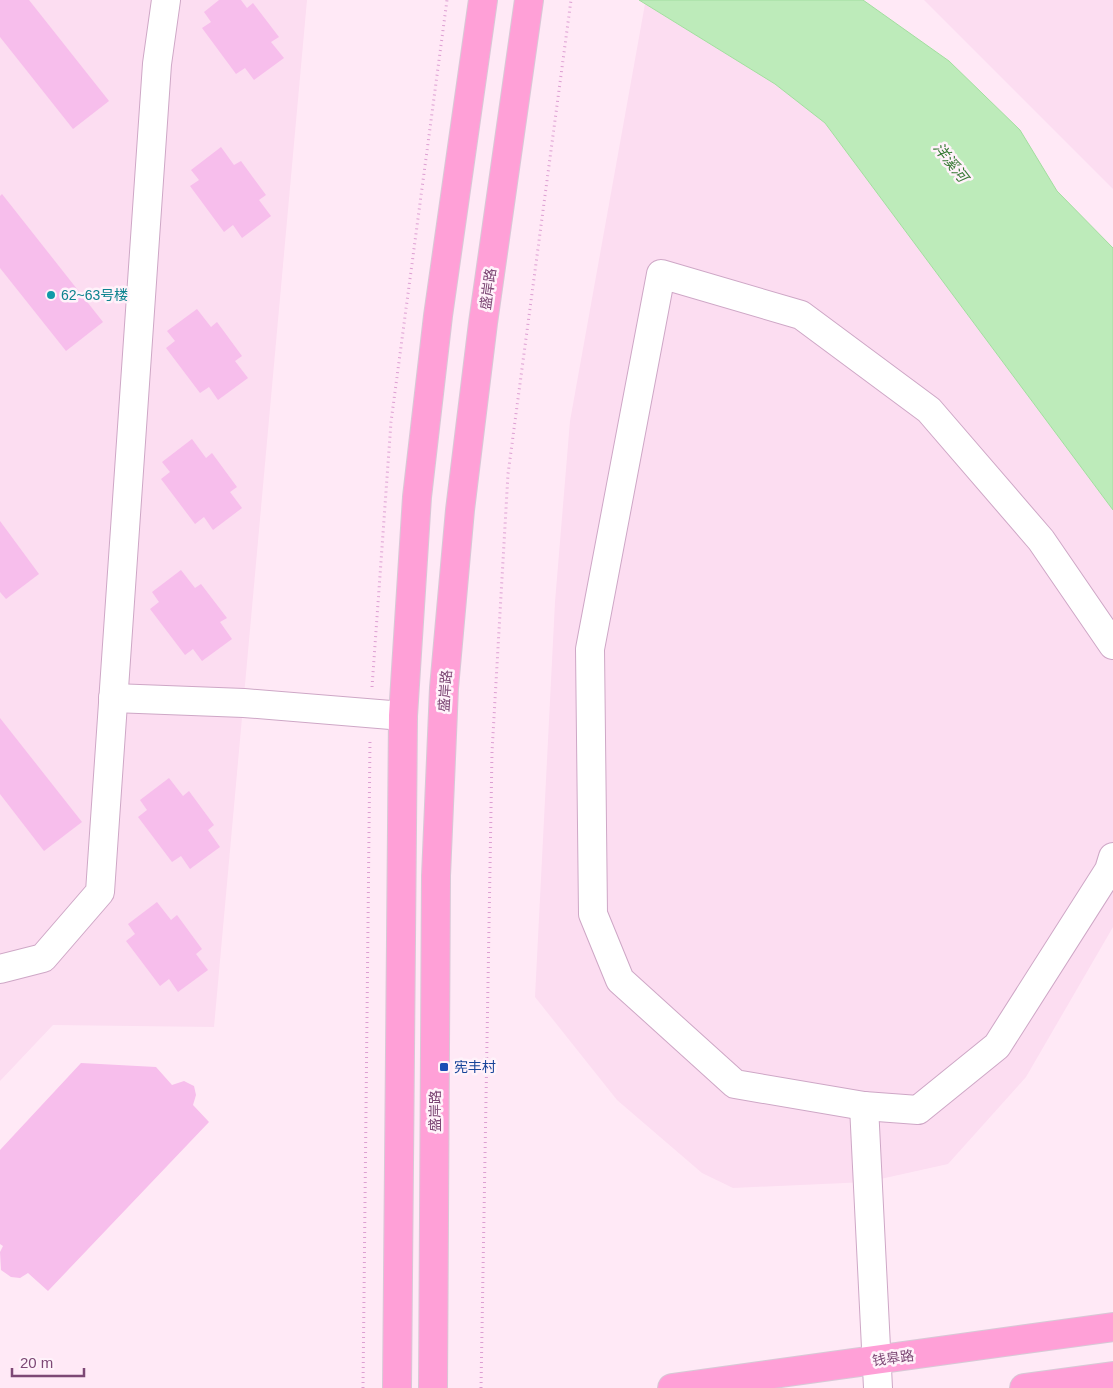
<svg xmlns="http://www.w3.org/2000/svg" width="1113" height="1388" viewBox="0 0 1113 1388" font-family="Arial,'Noto Sans SC',sans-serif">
<rect width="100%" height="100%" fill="#ffe9f6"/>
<g fill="#fcddf1">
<path d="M0 0H307L214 1027 53 1025 0 1081Z"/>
<path d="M924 0H1113V189Z"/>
<path d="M645 4 775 84 825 123 1113 510V927L1026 1077 948 1164 867 1182 733 1188 702 1173 617 1100 535 997 555 602 570 421Z"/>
</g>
<path fill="#bdebba" stroke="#a2de9f" d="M639 0H863L949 61 1020 130 1057 191 1113 248V510L825 123 775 84Z"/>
<g fill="#f7beec">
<path d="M0 0H29L109 101 73 129 0 37Z"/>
<path d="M219 0H241L247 8 253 3 279 37 271 42 284 58 254 80 245 68 236 74 202 28 211 22 204 12Z"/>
<path d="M221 147 234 165 241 161 266 195 259 200 271 216 242 238 233 225 224 232 190 186 199 180 191 170Z"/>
<path d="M2 194 103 322 66 351 0 268V196Z"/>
<path d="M197 309 211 327 217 322 242 356 235 361 248 378 218 400 209 387 200 393 166 348 175 341 167 331Z"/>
<path d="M192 439 206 458 212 453 237 487 230 492 242 508 213 530 204 517 195 524 161 479 170 472 162 462Z"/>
<path d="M0 521 39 574 6 599 0 592Z"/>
<path d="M181 570 195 588 201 584 227 618 220 622 232 639 202 661 193 649 185 655 150 609 159 602 152 592Z"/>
<path d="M0 718 82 822 44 851 0 794Z"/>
<path d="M169 778 183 796 189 791 214 825 208 830 220 847 190 869 181 856 172 862 138 817 147 810 140 800Z"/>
<path d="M157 902 171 920 177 915 202 949 196 954 208 970 178 992 169 979 160 986 126 941 135 934 128 924Z"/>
<path d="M81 1063 156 1067 172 1085 184 1081 194 1086 196 1095 193 1105 209 1122 48 1291 28 1273 20 1278 11 1277 1 1270 0 1252 3 1246 0 1244V1150Z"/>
</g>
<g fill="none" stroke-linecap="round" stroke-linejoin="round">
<g stroke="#cea7c6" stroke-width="30">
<g id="minor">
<path d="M1113 645 1041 540 929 410 801 315 661 274 590 649 593 914 620 980 735 1084 864 1106 918 1110 997 1046 1109 870 1113 857"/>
<path d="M113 698 244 703 403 716"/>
<path d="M0 969 43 958 100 892 157 64 166 0"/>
<path d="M864 1106 878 1388"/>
</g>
</g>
<g stroke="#d8c8d6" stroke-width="30">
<g id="major">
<path d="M397 1388 403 716 417 497 438 316 483 0"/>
<path d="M433 1388 436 876 444 688 460 510 483 323 529 0"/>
<path d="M672 1388 1113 1327"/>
<path d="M1024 1388 1113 1376"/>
</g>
</g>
<g stroke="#dd9fd2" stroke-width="3" stroke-dasharray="1 4" stroke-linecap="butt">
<path d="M372 687 391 422 447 0"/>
<path d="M363 1388 370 739"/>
<path d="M481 1388 492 752 508 474 571 0"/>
</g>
<use href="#minor" stroke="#fff" stroke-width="28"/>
<use href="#major" stroke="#ffa0d7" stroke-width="28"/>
</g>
<circle fill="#0f9aa8" stroke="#fff2fa" stroke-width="2" cx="51" cy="295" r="5"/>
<rect fill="#1a4fb4" stroke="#fff2fa" stroke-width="2" x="439" y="1062" width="10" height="10" rx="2.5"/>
<g text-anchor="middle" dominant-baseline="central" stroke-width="5" stroke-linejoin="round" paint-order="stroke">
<g font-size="14" fill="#7d4875" stroke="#fff2fa">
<text transform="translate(488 289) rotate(-82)">盛岸路</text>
<text transform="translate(445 691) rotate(-86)">盛岸路</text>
<text transform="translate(435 1111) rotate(-90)">盛岸路</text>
<text transform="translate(893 1358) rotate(-8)">钱皋路</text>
</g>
<g font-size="14" fill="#0d838f" stroke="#fff2fa" text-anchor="start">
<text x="61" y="295">62~63号楼</text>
</g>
<g font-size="14" fill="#164399" stroke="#fff2fa" text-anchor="start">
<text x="454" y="1067">宪丰村</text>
</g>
<g font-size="15" font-style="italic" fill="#3a7c37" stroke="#fff2fa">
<text transform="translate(951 162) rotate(52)">洋溪河</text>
</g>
</g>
<path d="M12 1368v8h72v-8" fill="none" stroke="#7d4875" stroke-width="2.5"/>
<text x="20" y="1368" font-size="15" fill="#7d4875" stroke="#fff2fa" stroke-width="4" paint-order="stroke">20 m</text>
</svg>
